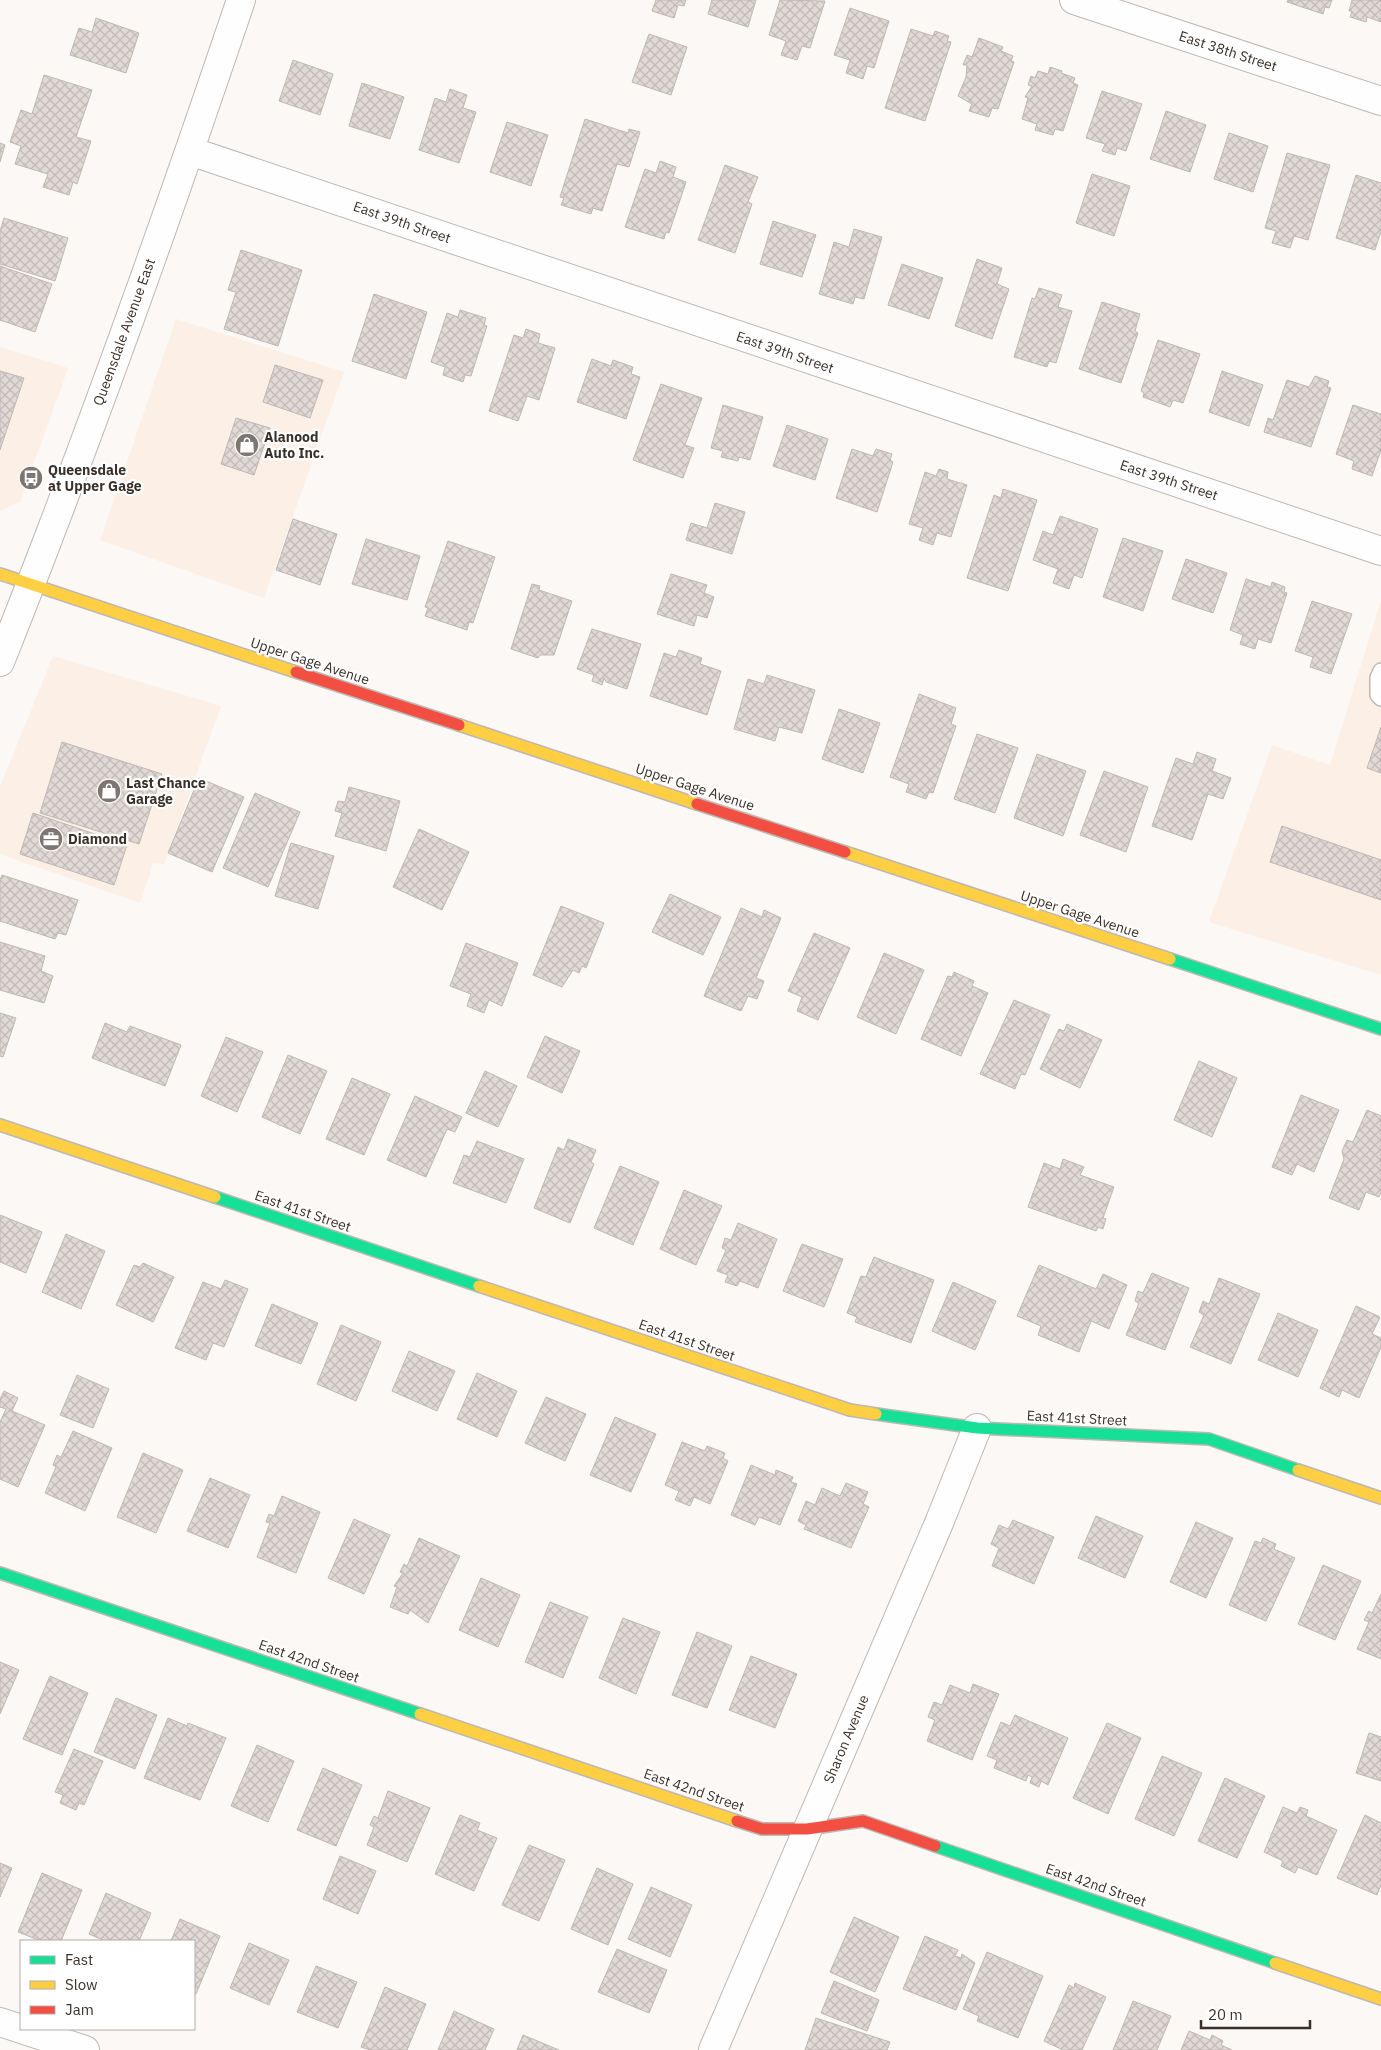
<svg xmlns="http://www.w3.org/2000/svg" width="1381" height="2050" viewBox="0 0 1381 2050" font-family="'IBM Plex Sans',sans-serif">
<defs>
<pattern id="building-cross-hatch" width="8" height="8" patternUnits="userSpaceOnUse" patternTransform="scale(1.25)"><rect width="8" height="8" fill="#e1d9d5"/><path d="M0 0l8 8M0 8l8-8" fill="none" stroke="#c2bbb7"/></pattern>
</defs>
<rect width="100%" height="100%" fill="#fbf8f5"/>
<g fill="#fcefe5">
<path d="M176 319 344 372 264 598 100 540Z"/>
<path d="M0 347 68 368 20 502 0 511Z"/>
<path d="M1381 600V975L1209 922 1272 745 1330 765Z"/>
<path d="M53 656 221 706 164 864 153 863 140 903 0 854V787Z"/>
</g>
<g fill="url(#building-cross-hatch)" stroke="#beb8b4">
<path d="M656 0H686L684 6 678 5 674 18 652 11Z"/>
<path d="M712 0H756L748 27 708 14Z"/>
<path d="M780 0 825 1 810 48 802 46 797 60 781 55 786 41 769 35Z"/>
<path d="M1288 0H1332L1329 8 1325 7 1323 14 1287 2Z"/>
<path d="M1352 0H1381V22L1367 17 1366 22 1350 17 1352 11H1349Z"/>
<path d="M850 8 889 21 874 68 867 66 863 79 846 73 850 60 834 55Z"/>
<path d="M96 18 139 33 126 73 70 55 79 28 92 32Z"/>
<path d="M911 29 933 36 935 31 949 36 947 41 951 42 925 121 885 108Z"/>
<path d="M649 34 687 47 671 95 632 82Z"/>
<path d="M979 38 1003 47 1001 51 1013 56 1011 61 1014 62 998 109 992 108 989 117 969 111 972 104 958 96 966 77 967 65H963L967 55 972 57Z"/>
<path d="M293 60 333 74 320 115 279 101Z"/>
<path d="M1050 67 1062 71 1061 73 1075 78 1073 83 1078 85 1063 131 1055 129 1053 135 1035 130 1037 124 1022 119 1028 98 1025 97 1032 86 1028 85 1031 76 1035 78 1038 71 1048 74Z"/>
<path d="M44 75 92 90 76 137 91 141 77 184 73 182 69 195 43 187 48 174 15 164 21 146 10 142 21 110 32 114Z"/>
<path d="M362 83 404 97 390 139 349 126Z"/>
<path d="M450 89 467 95 463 108 476 112 459 163 419 150 435 98 446 102Z"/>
<path d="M1102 91 1142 104 1126 151 1117 148 1115 155 1102 151 1105 144 1086 138Z"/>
<path d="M1166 111 1206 125 1190 172 1150 159Z"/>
<path d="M585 119 628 133 629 129 640 132 629 167 617 164 602 211 593 208 591 214 561 205 564 198 560 197Z"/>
<path d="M507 122 548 135 531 186 490 172Z"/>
<path d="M1229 133 1268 146 1253 192 1214 179Z"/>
<path d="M0 143 5 145 0 162Z"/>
<path d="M1287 153 1330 165 1308 240 1294 236 1290 248 1272 243 1276 231 1265 228Z"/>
<path d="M660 161 676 167 673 177 686 182 669 233 666 232 664 239 625 227 645 169 656 173Z"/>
<path d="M725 165 758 177 748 202 752 204 735 253 698 240Z"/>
<path d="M1092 174 1130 186 1114 236 1076 223Z"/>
<path d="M1356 175 1381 183V231L1375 250 1336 238Z"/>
<path d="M4 218 68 238 55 281 0 264V231Z"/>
<path d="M773 221 816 235 802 277 760 264Z"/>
<path d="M854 229 882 237 864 299 855 297 853 304 819 294 834 242 849 247Z"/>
<path d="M241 250 302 270 278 346 224 329 236 292 228 290Z"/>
<path d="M977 259 1002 268 997 284 1009 289 992 339 955 326Z"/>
<path d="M902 264 943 278 929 319 888 305Z"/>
<path d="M0 266 52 284 35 332 0 320Z"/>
<path d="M1039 288 1062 295 1058 307 1072 311 1056 363 1049 361 1047 367 1014 357 1032 298 1035 299Z"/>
<path d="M374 294 427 312 406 379 352 361Z"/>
<path d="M1102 302 1140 314 1135 331 1138 333 1121 383 1079 369Z"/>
<path d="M460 310 486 318 484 325 487 326 471 376 465 375 463 382 443 375 445 367 431 362 447 313 458 317Z"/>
<path d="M526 329 540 334 538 343 555 348 539 400 527 396 518 421 489 411 514 335 523 338Z"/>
<path d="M1158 340 1200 354 1183 403 1173 400 1170 407 1143 397 1144 393 1141 391Z"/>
<path d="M592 359 611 366 613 360 633 367 631 374 640 377 626 419 577 402Z"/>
<path d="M275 365 323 380 310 418 263 402Z"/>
<path d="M0 371 24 378 0 450Z"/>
<path d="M1222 371 1263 385 1249 426 1209 412Z"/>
<path d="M1315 376 1329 381 1327 387 1331 388 1311 447 1264 432 1268 418 1273 420 1287 380 1309 387Z"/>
<path d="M661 384 702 398 685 445 694 448 683 478 633 460Z"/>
<path d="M723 405 763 417 750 460 739 457 738 461 721 457 723 451 711 448Z"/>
<path d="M1353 405 1381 414V450L1372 476 1352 469 1354 461 1336 454Z"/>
<path d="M236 418 270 428 254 475 221 464Z"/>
<path d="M787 425 828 439 815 480 773 466Z"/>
<path d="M852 449 873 456 876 449 892 454 890 460 893 462 877 512 836 498Z"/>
<path d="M939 469 948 472 947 479 967 485 951 537 937 533 933 545 919 540 923 528 909 524 925 472 936 476Z"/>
<path d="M1003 489 1037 500 1008 591 967 578 994 495 1001 498Z"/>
<path d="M715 503 745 512 732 554 686 540 691 523 707 528Z"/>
<path d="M1060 516 1098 529 1082 578 1074 575 1069 589 1053 583 1058 569 1033 560 1043 531 1053 535Z"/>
<path d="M293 519 337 534 320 585 276 570Z"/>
<path d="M1123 538 1163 551 1143 611 1103 597Z"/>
<path d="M366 539 420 556 407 600 352 584Z"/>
<path d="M448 541 495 557 473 623 469 622 467 630 425 616 428 608 425 607Z"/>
<path d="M1186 559 1227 573 1213 613 1172 599Z"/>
<path d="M671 574 707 585 704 593 714 597 707 618 697 615 694 626 657 614Z"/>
<path d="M1246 579 1271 587 1272 582 1285 587 1284 592 1287 593 1271 643 1258 639 1255 649 1240 644 1243 635 1230 630Z"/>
<path d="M532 584 540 586 539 590 572 601 554 655H540L538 658 511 649Z"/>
<path d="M1312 601 1352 614 1331 674 1310 667 1313 657 1295 651Z"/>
<path d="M592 629 641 644 627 689 606 682 604 678 602 685 592 681 594 675 577 669Z"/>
<path d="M679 650 702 658 700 664 721 671 707 715 650 696 664 653 676 657Z"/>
<path d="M767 675 815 690 802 733 779 727 775 741 734 729 748 679 764 684Z"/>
<path d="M919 694 956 708 951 724 956 726 933 793 929 792 926 799 906 792 909 784 890 777Z"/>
<path d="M839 709 880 723 863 773 822 759Z"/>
<path d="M1381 727V773L1367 768Z"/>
<path d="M977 734 1018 748 995 813 954 799Z"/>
<path d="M62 742 162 774 139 844 40 813Z"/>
<path d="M1197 752 1216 759 1212 771 1231 778 1223 799 1208 794 1192 840 1152 826 1176 758 1193 764Z"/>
<path d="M1037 754 1086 771 1063 836 1014 818Z"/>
<path d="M1104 771 1148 787 1126 852 1080 835Z"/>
<path d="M199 778 244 797 212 872 168 853Z"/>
<path d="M349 787 400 801 386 851 335 836 342 813 335 811 338 801 345 802Z"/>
<path d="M255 793 300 812 268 887 223 868Z"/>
<path d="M33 813 127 845 114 885 20 854Z"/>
<path d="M1282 826 1381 860V900L1270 862Z"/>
<path d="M419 829 469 852 442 910 393 887Z"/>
<path d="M291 843 334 856 318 909 275 896Z"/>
<path d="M2 875 78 900 66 935 58 933 55 939 0 921V880Z"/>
<path d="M670 894 721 917 703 955 652 932Z"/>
<path d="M561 906 604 923 586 968 582 966 579 973 573 970 562 987 533 975Z"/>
<path d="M741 908 762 917 764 910 781 918 756 978 764 981 757 999 748 996 741 1011 704 996Z"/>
<path d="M814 933 850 948 818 1020 797 1011 802 997 788 991Z"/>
<path d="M0 942 45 956 41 971 53 976 44 1003 0 990Z"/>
<path d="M466 943 518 963 502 1006 489 1000 484 1013 467 1006 471 994 450 986Z"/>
<path d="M884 953 924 970 896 1034 857 1017Z"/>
<path d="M954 972 974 981 972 986 988 993 961 1056 921 1039 948 976 952 977Z"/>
<path d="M1014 1000 1050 1015 1025 1075 1021 1074 1015 1089 980 1074Z"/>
<path d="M0 1013 16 1018 3 1057 0 1056Z"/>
<path d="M105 1023 127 1032 130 1026 181 1045 165 1086 92 1058Z"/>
<path d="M1067 1024 1102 1040 1080 1088 1040 1069 1059 1029 1064 1031Z"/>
<path d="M545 1036 580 1051 562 1093 527 1077Z"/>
<path d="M226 1037 263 1052 237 1112 201 1096Z"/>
<path d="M288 1055 327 1071 300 1134 262 1117Z"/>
<path d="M1199 1061 1237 1078 1212 1137 1174 1120Z"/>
<path d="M485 1071 517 1086 498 1127 466 1113Z"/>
<path d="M352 1078 390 1094 364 1155 326 1139Z"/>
<path d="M1301 1095 1339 1110 1314 1172 1297 1164 1292 1175 1272 1167Z"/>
<path d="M415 1096 462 1117 455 1132 447 1129 426 1177 387 1160Z"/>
<path d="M1367 1110 1381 1116V1192L1379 1197 1366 1192 1359 1210 1329 1198 1344 1159 1342 1151 1347 1140 1353 1142Z"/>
<path d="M568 1139 596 1150 591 1162 594 1164 570 1223 534 1208 558 1147 564 1150Z"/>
<path d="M477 1141 524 1159 506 1203 453 1183 464 1155 470 1157Z"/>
<path d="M1063 1159 1084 1167 1080 1175 1114 1187 1103 1218 1106 1219 1103 1229 1098 1227 1096 1231 1028 1207 1044 1163 1060 1169Z"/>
<path d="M620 1166 659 1182 633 1245 594 1228Z"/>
<path d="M684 1190 722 1206 696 1265 660 1249Z"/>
<path d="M0 1215 42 1232 26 1273 0 1262Z"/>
<path d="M738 1223 777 1239 758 1288 740 1281 737 1286 725 1282 728 1275 717 1271 726 1250 722 1248 725 1238 731 1240Z"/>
<path d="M66 1234 105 1251 81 1309 42 1292Z"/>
<path d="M802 1244 843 1259 824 1307 783 1291Z"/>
<path d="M874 1257 934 1280 911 1343 855 1322 857 1317 847 1313 861 1276 866 1277Z"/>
<path d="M143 1263 174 1277 153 1322 116 1305 134 1265 140 1267Z"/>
<path d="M1039 1265 1096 1289 1103 1274 1127 1285 1109 1329 1091 1321 1079 1352 1038 1335 1041 1326 1017 1316Z"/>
<path d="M1152 1273 1189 1288 1165 1350 1126 1335 1139 1303 1135 1301 1138 1291 1143 1293Z"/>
<path d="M1219 1278 1260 1294 1231 1364 1190 1347 1204 1315 1199 1312 1203 1301 1209 1304Z"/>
<path d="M225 1280 248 1289 224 1347 213 1343 206 1360 175 1348 203 1282 221 1289Z"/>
<path d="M953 1282 996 1301 975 1350 932 1331Z"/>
<path d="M272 1304 318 1323 301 1364 255 1346Z"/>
<path d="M1356 1306 1380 1317 1372 1334 1381 1338V1347L1359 1398 1342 1390 1339 1397 1320 1388Z"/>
<path d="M1278 1313 1318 1330 1298 1377 1258 1360Z"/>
<path d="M341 1325 381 1342 356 1401 317 1384Z"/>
<path d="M409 1351 455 1371 437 1411 392 1391Z"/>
<path d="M477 1373 517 1391 497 1437 457 1419Z"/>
<path d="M77 1375 109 1389 93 1428 60 1415Z"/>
<path d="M4 1391 18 1398 12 1411 45 1425 18 1487 0 1479V1422L6 1409 0 1407V1399Z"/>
<path d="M546 1397 586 1414 565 1461 525 1443Z"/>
<path d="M615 1417 656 1434 631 1492 590 1475Z"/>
<path d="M73 1431 112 1448 85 1511 45 1493 56 1467 53 1465 57 1455 61 1457Z"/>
<path d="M682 1442 705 1451 707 1446 725 1453 723 1458 728 1461 710 1504 694 1497 690 1506 675 1500 679 1491 665 1485Z"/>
<path d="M143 1453 183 1470 156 1533 117 1517Z"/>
<path d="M751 1465 775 1475 776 1470 793 1477 791 1482 797 1484 780 1525 759 1517 755 1525 731 1515Z"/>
<path d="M210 1478 250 1495 228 1548 187 1531Z"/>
<path d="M846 1483 868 1492 863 1504 869 1507 851 1548 804 1529 806 1525 798 1521 806 1501 815 1505 822 1488 840 1496Z"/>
<path d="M282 1496 320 1512 296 1573 257 1557 270 1523 266 1522 269 1514 274 1516Z"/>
<path d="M1096 1516 1143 1536 1125 1578 1078 1558Z"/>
<path d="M354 1519 390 1535 364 1594 328 1578Z"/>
<path d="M1013 1520 1054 1537 1034 1584 992 1566 999 1548 991 1544 999 1525 1008 1529Z"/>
<path d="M1196 1522 1233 1538 1206 1598 1170 1582Z"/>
<path d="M419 1538 460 1556 428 1623 410 1610 408 1614 390 1607 397 1587 394 1586 403 1573 400 1572 404 1564 407 1566Z"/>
<path d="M1263 1538 1276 1544 1274 1549 1295 1558 1266 1621 1229 1605 1255 1541 1261 1543Z"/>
<path d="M1323 1565 1361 1581 1335 1640 1298 1624Z"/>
<path d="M481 1578 520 1595 498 1647 459 1630Z"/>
<path d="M1381 1594V1659L1357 1649 1369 1622 1364 1620 1369 1611 1372 1613Z"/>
<path d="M550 1602 588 1617 563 1678 525 1662Z"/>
<path d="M623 1618 660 1632 636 1694 599 1678Z"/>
<path d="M697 1632 732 1646 707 1708 672 1695Z"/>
<path d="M751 1656 797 1674 775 1728 729 1710Z"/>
<path d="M0 1662 19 1670 0 1714Z"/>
<path d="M50 1676 88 1693 62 1755 23 1739Z"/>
<path d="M973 1684 999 1694 972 1760 927 1741 935 1720 928 1717 934 1702 942 1705 950 1685 970 1693Z"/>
<path d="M116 1698 157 1715 135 1769 94 1752Z"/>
<path d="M1015 1715 1068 1738 1048 1785 1041 1781 1039 1787 1030 1783 1032 1777 1028 1775 1026 1781 994 1768 997 1760 987 1756 1001 1722 1010 1726Z"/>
<path d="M168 1718 187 1726 188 1723 226 1738 200 1800 144 1778Z"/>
<path d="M1107 1723 1141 1738 1108 1814 1073 1798Z"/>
<path d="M1369 1733 1381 1737V1781L1356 1773Z"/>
<path d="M257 1745 294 1761 268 1822 231 1806Z"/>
<path d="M74 1749 103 1761 84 1805 79 1803 76 1810 60 1803 63 1795 55 1792Z"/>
<path d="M1162 1756 1202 1773 1174 1836 1135 1819Z"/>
<path d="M323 1768 362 1785 336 1846 297 1830Z"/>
<path d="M1225 1778 1265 1796 1237 1858 1198 1841Z"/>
<path d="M388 1791 430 1808 407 1862 367 1845 374 1827 370 1825 374 1816 378 1818Z"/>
<path d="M1283 1807 1297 1813 1300 1807 1308 1810 1306 1816 1337 1830 1317 1875 1298 1867 1295 1873 1281 1866 1283 1861 1264 1852Z"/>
<path d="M460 1815 480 1823 477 1830 497 1838 474 1891 435 1874Z"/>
<path d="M1365 1815 1381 1823V1885L1377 1895 1337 1878Z"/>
<path d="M529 1845 565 1860 539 1921 502 1905Z"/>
<path d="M340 1856 376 1871 358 1914 323 1899Z"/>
<path d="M0 1863 12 1868 0 1897Z"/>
<path d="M597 1868 633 1884 608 1945 571 1929Z"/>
<path d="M42 1873 82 1890 61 1941H41L18 1932Z"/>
<path d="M651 1887 692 1905 670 1957 628 1939Z"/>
<path d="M106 1893 151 1913 139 1941H105L89 1934Z"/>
<path d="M854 1917 899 1937 875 1992 830 1972Z"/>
<path d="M180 1919 220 1936 196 1994H194V1941H171Z"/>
<path d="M925 1936 958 1950 955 1956 961 1958 962 1954 975 1963 956 2010 903 1989Z"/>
<path d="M249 1943 289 1960 269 2005 230 1988Z"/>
<path d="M617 1949 667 1970 649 2013 598 1992Z"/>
<path d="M987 1952 1043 1976 1018 2038 977 2021 979 2016 963 2009Z"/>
<path d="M316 1966 357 1982 338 2028 297 2012Z"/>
<path d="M834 1981 879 2000 867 2031 821 2013Z"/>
<path d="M1075 1983 1106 1997 1082 2050H1063L1044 2041 1069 1985 1074 1988Z"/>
<path d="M385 1987 426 2004 407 2050H370L361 2047Z"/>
<path d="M1133 2001 1171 2016 1157 2050H1113Z"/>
<path d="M454 2011 494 2029 485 2050H438Z"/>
<path d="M816 2018 890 2042 887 2050H805Z"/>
<path d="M1189 2031 1210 2040 1212 2035 1223 2041 1221 2045 1232 2050H1181Z"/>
<path d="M523 2035 559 2050H517Z"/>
</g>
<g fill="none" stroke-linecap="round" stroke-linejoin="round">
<g stroke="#beb8b3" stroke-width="18">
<path id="lane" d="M1381 671 1378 678V695L1381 698"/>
</g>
<g stroke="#beb8b3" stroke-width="30">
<g id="street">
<path d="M1074 0 1381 101"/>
<path d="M190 151 1381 551"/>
<path d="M0 662C87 444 166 222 241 0"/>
<path d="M0 2022 85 2050"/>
<path d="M713 2050 939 1523 977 1428"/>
</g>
</g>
<g stroke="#beb8b3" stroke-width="14">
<g id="fast">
<path d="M1170 959 1381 1029"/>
<path d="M215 1197 479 1286"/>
<path d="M876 1414 977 1428 1209 1439 1298 1470"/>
<path d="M0 1573 420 1714"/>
<path d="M935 1846 1275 1963"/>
</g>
</g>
<g stroke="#beb8b3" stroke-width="14">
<g id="slow">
<path d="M0 574 296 672"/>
<path d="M459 725 697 804"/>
<path d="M845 852 1170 959"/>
<path d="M0 1125 215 1197"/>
<path d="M479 1286 850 1410 876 1414"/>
<path d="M1298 1470 1381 1498"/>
<path d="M420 1714 737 1821"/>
<path d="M1275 1963 1381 1999"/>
</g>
</g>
<g stroke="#beb8b3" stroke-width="14">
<g id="jam">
<path d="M296 672 459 725"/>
<path d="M697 804 845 852"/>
<path d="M737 1821 762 1829H807L863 1821 935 1846"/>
</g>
</g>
<use href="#lane" stroke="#fefefe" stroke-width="15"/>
<use href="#street" stroke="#fefefe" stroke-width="28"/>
<use href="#fast" stroke="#16e098" stroke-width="11"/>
<use href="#slow" stroke="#ffcf43" stroke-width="11"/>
<use href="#jam" stroke="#f24e42" stroke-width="11"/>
</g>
<defs>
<g id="shop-disc" transform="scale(1.25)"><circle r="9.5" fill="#7e7670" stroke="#fff"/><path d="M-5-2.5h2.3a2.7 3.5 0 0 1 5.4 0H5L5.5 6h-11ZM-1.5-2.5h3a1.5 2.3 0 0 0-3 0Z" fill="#fff"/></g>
<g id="bus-disc" transform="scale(1.25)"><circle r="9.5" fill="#7e7670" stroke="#fff"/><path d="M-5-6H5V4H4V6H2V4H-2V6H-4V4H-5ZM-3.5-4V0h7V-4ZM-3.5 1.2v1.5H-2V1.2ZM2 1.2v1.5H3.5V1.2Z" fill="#fff"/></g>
<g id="office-disc" transform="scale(1.25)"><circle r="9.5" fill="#7e7670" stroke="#fff"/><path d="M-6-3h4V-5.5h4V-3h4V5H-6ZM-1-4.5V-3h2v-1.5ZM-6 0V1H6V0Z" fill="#fff"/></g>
</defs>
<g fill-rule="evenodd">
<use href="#shop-disc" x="247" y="445"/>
<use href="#bus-disc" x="31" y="478"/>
<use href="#shop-disc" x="109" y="791"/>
<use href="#office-disc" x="51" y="839"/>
</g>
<g text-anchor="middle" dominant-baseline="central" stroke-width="4.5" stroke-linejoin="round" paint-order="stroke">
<g font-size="14" fill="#3b3029" stroke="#fff">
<text transform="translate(1228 51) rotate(18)">East 38th Street</text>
<text transform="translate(402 222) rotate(19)">East 39th Street</text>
<text transform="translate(124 332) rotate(-70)">Queensdale Avenue East</text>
<text transform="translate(785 352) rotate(19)">East 39th Street</text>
<text transform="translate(1169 480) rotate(18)">East 39th Street</text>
<text transform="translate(310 661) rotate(18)">Upper Gage Avenue</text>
<text transform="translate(695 787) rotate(18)">Upper Gage Avenue</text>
<text transform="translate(1080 914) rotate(18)">Upper Gage Avenue</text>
<text transform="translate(303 1211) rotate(19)">East 41st Street</text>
<text transform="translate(687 1340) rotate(19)">East 41st Street</text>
<text transform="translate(1077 1418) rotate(3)">East 41st Street</text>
<text transform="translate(309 1661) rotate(19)">East 42nd Street</text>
<text transform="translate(846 1739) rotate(-67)">Sharon Avenue</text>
<text transform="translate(694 1790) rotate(19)">East 42nd Street</text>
<text transform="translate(1096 1885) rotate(19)">East 42nd Street</text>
</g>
<g font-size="14" font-weight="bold" fill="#3b3029" stroke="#fff" text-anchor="start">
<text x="264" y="437">Alanood<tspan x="264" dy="16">Auto Inc.</tspan></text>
<text x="48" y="470">Queensdale<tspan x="48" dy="16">at Upper Gage</tspan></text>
<text x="126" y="783">Last Chance<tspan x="126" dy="16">Garage</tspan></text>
<text x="68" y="839">Diamond</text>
</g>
</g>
<rect x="20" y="1940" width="175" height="90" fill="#ffffff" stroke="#b1aca9"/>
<rect x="30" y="1956" width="25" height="8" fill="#16e098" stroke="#b1aca9"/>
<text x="65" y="1965" font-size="15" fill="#3b3029">Fast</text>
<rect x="30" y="1981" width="25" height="8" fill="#ffcf43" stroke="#b1aca9"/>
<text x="65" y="1990" font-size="15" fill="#3b3029">Slow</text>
<rect x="30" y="2006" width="25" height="8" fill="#f24e42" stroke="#b1aca9"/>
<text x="65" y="2015" font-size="15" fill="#3b3029">Jam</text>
<path d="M1201 2020v8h109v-8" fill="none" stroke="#3b3029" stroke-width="2.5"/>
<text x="1208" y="2020" font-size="15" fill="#3b3029" stroke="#ffffff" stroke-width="4" paint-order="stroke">20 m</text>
</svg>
